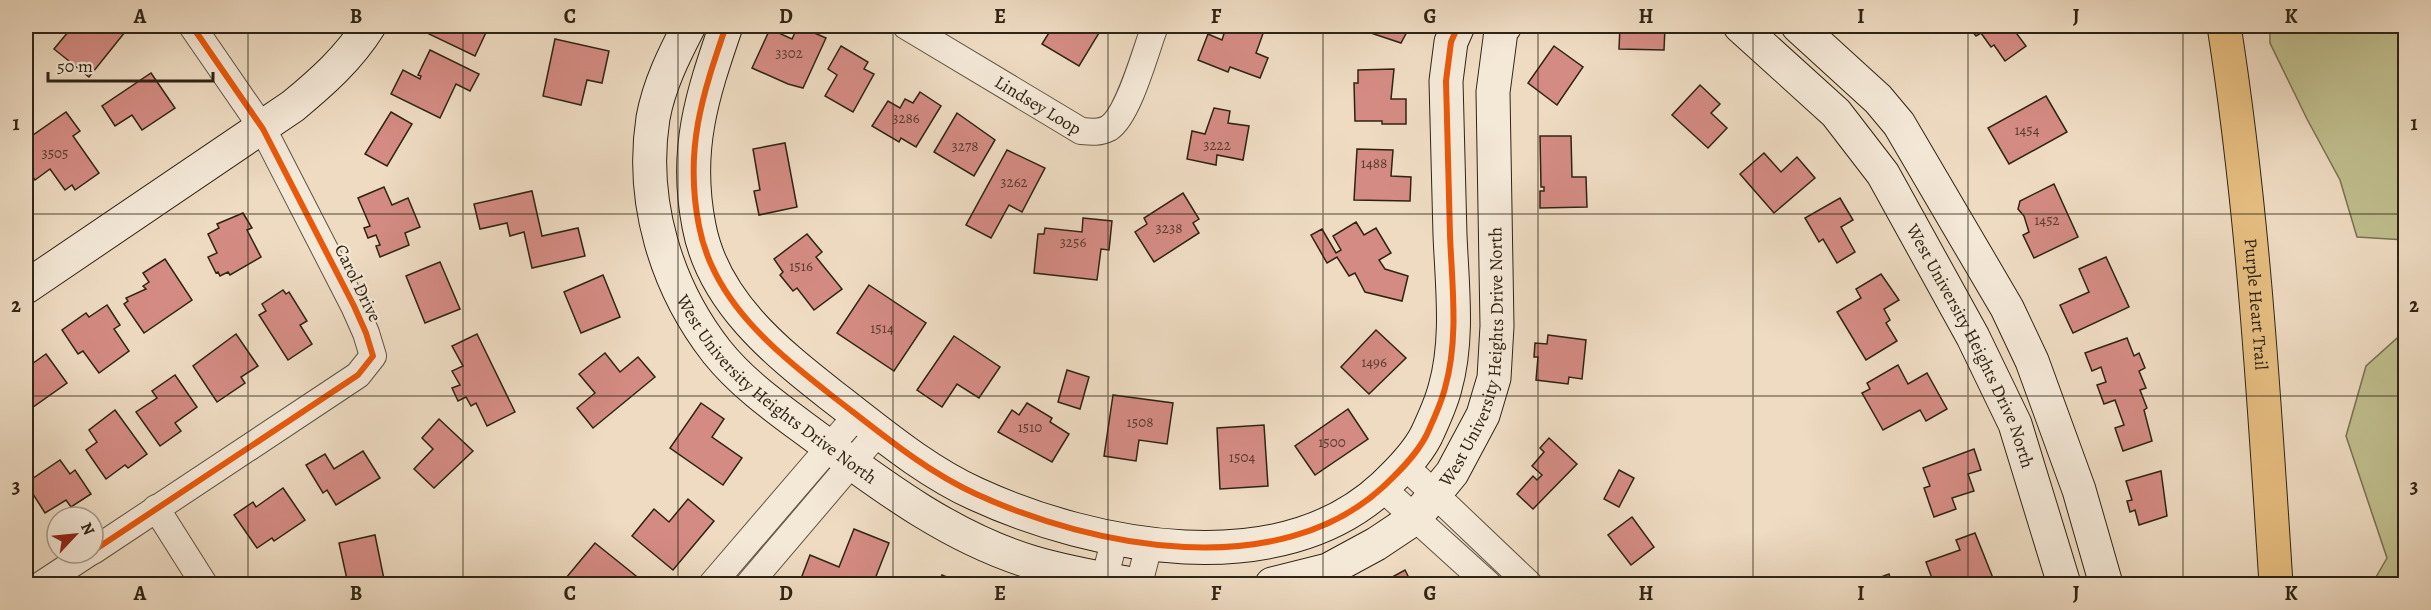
<svg xmlns="http://www.w3.org/2000/svg" width="2431" height="610" viewBox="0 0 2431 610" font-family="Alegreya,serif">
<rect width="100%" height="100%" fill="#eedbc2"/>
<filter id="stains"><feTurbulence type="fractalNoise" baseFrequency=".00333" numOctaves="4"/><feColorMatrix values="0 0 0 0 .2 0 0 0 0 .09 0 0 0 0 .02 0 0 0 .5 -.17"/></filter>
<radialGradient id="worn" r=".72"><stop offset=".6" stop-color="#630" stop-opacity="0"/><stop offset="1" stop-color="#630" stop-opacity=".3"/></radialGradient>
<g fill="#c0be8e" stroke="#787151" stroke-width="1.5">
<path d="M2270 26H2405V240L2357 237 2340 180 2307 119 2270 43Z"/>
<path d="M2405 331V584H2372L2387 558 2346 436 2366 366Z"/>
</g>
<g fill="#d48b83" stroke="#2f2414" stroke-width="1.5">
<path d="M73 26H128L129 27 89 77 54 49Z"/>
<path d="M433 26H489L475 56 429 34Z"/>
<path d="M798 26 826 38 803 88 788 84 752 68 770 29 792 39Z"/>
<path d="M1049 26H1093L1092 27 1099 33 1079 66 1042 44 1052 28Z"/>
<path d="M1217 26H1277L1275 32 1265 28 1256 53 1268 58 1260 78 1230 67 1228 72 1198 60 1208 34 1222 40 1224 34 1215 30Z"/>
<path d="M1371 26H1410L1401 43 1368 32Z"/>
<path d="M1620 26 1665 27 1664 50 1619 49Z"/>
<path d="M1968 26H2011L2026 46 2005 61 1994 45 1991 47 1981 33 1976 36Z"/>
<path d="M555 39 609 51 602 83 587 80 581 105 543 96Z"/>
<path d="M841 46 868 62 864 69 874 74 853 112 825 96 837 75 828 69Z"/>
<path d="M1554 46 1583 67 1557 105 1528 83Z"/>
<path d="M430 50 479 74 470 91 456 84 440 118 391 94 403 70 420 79 421 76 418 75Z"/>
<path d="M1394 69 1391 99H1406V124H1382V121H1355L1354 83H1358V70Z"/>
<path d="M151 73 175 108 142 130 132 115 115 126 102 106Z"/>
<path d="M1700 85 1720 104 1711 113 1727 128 1708 148 1672 115Z"/>
<path d="M920 92 941 106 916 147 901 138 899 142 872 126 888 101 900 108 905 99 913 103Z"/>
<path d="M2046 96 2067 132 2009 164 1988 128Z"/>
<path d="M1214 108 1230 111 1228 123 1249 126 1243 160 1217 155 1216 165 1187 159 1192 131 1205 134Z"/>
<path d="M66 112 80 131 73 136 99 173 75 190 72 185 65 190 50 169 35 180 26 167V140Z"/>
<path d="M391 112 412 124 387 166 365 154Z"/>
<path d="M957 113 995 140 974 176 934 152Z"/>
<path d="M1540 136H1571L1572 177H1586L1587 207 1540 208V191H1544V187H1541Z"/>
<path d="M785 143 797 207 759 215 754 191 760 190 753 149Z"/>
<path d="M1357 149 1393 150 1391 176 1411 177 1410 201 1354 200Z"/>
<path d="M1007 150 1045 168 1022 212 1009 205 991 238 966 225Z"/>
<path d="M1764 153 1781 172 1797 157 1815 178 1774 213 1740 174Z"/>
<path d="M2054 184 2078 237 2034 258 2023 235 2029 232 2024 216 2018 209 2020 201Z"/>
<path d="M384 187 392 205 408 198 420 227 405 233 409 245 380 257 376 246 380 245 376 235 368 238 364 228 370 226 358 198Z"/>
<path d="M532 191 542 236 578 228 585 256 532 268 524 232 510 236 507 223 480 229 474 204Z"/>
<path d="M1183 193 1199 219 1193 223 1199 233 1154 262 1135 232 1147 224 1144 218Z"/>
<path d="M1840 198 1853 220 1841 227 1855 252 1837 263 1823 239 1819 242 1805 218Z"/>
<path d="M243 213 252 228 247 230 261 257 230 275 228 272 220 276 218 272 216 273 208 257 217 253 208 234 219 228 217 224Z"/>
<path d="M1083 218 1112 221 1109 250 1101 249 1097 280 1034 273 1038 234H1044L1045 228 1082 232Z"/>
<path d="M1356 222 1364 235 1376 228 1391 253 1379 260 1385 269 1408 276 1402 301 1365 292 1355 273 1349 276 1337 257 1327 263 1311 235 1322 229 1336 253 1341 250 1333 236Z"/>
<path d="M807 234 822 252 816 257 842 289 814 310 797 288 793 291 780 275 783 272 774 259Z"/>
<path d="M2106 257 2129 307 2073 333 2060 305 2089 292 2079 269Z"/>
<path d="M165 259 192 300 144 333 124 304 128 301 126 298 146 289 143 286 149 282 143 273Z"/>
<path d="M440 262 460 309 425 323 406 276Z"/>
<path d="M1881 274 1899 300 1884 309 1890 320 1886 323 1897 341 1866 360 1837 312 1861 298 1856 289Z"/>
<path d="M603 275 620 317 581 333 564 292Z"/>
<path d="M869 285 926 323 894 371 837 333Z"/>
<path d="M283 290 286 294 289 292 307 321 300 325 312 344 288 360 259 315 266 311 262 304Z"/>
<path d="M107 305 120 325 114 329 129 351 99 373 83 351 78 354 62 330 86 313 89 317Z"/>
<path d="M1376 330 1406 358 1369 394 1341 367Z"/>
<path d="M236 334 258 366 241 377 245 383 217 402 193 366Z"/>
<path d="M477 334 515 412 487 426 476 403 471 406 466 397 458 401 452 388 460 385 452 371 463 366 452 346Z"/>
<path d="M1548 335 1586 340 1582 379 1569 377 1568 384 1536 380 1538 357H1534L1535 343 1547 344Z"/>
<path d="M954 336 1000 367 979 398 957 384 942 407 917 390Z"/>
<path d="M2127 338 2134 356 2139 353 2145 368 2139 371 2146 388 2140 390 2147 408 2144 410 2152 441 2123 451 2115 428 2124 425 2115 400 2104 404 2097 385 2106 382 2101 367 2092 371 2085 353Z"/>
<path d="M605 353 620 372 638 357 655 377 593 428 577 408 595 393 579 374Z"/>
<path d="M46 354 67 383 26 412V361L29 366Z"/>
<path d="M1898 365 1908 384 1927 373 1947 409 1926 421 1920 410 1883 430 1862 393 1870 389 1867 383Z"/>
<path d="M1067 370 1089 377 1080 409 1058 402Z"/>
<path d="M175 375 197 407 175 423 181 431 160 446 136 412 157 398 152 391Z"/>
<path d="M1113 395 1173 403 1167 444 1139 440 1136 461 1104 456Z"/>
<path d="M701 403 724 419 712 437 742 458 723 485 670 448Z"/>
<path d="M1027 403 1052 418 1050 422 1069 434 1052 462 998 432 1012 410 1019 415Z"/>
<path d="M1348 409 1368 439 1315 475 1295 446Z"/>
<path d="M115 410 147 454 128 468 125 465 106 479 86 450 97 442 89 430Z"/>
<path d="M439 419 473 451 434 488 414 469 433 449 422 438Z"/>
<path d="M1264 425 1268 486 1220 489 1217 428Z"/>
<path d="M1549 438 1577 464 1533 509 1517 494 1533 476 1537 480 1542 475 1532 466 1544 452 1540 448Z"/>
<path d="M1974 449 1981 470 1968 474 1974 491 1952 498 1956 509 1934 517 1924 488 1930 486 1923 468Z"/>
<path d="M363 451 380 478 336 505 327 490 323 493 306 465 325 454 334 469Z"/>
<path d="M60 460 70 474 75 470 91 494 71 507 66 500 45 513 26 483Z"/>
<path d="M1619 470 1634 478 1619 507 1604 499Z"/>
<path d="M2161 471 2167 516 2139 525 2135 510 2130 512 2127 501 2132 500 2126 481Z"/>
<path d="M283 488 305 520 274 541 272 538 257 548 234 515 253 502 256 507Z"/>
<path d="M688 499 714 521 673 570 632 536 654 509 669 522Z"/>
<path d="M1632 517 1654 547 1631 565 1608 535Z"/>
<path d="M854 529 889 543 873 584H799L810 555 839 567Z"/>
<path d="M1975 533 1995 583 1945 584 1943 577 1933 581 1926 562 1960 550 1956 540Z"/>
<path d="M375 535 385 584H348L339 543Z"/>
<path d="M595 543 646 584H561Z"/>
<path d="M1405 570 1412 584H1384L1383 582Z"/>
<path d="M1889 574 1892 584H1878L1876 579Z"/>
<path d="M942 575 963 584H938Z"/>
</g>
<g fill="none" stroke-linecap="round" stroke-linejoin="round">
<g stroke="#5f5240" stroke-width="28">
<g id="street">
<path id="s1" d="M906 26 1081 131C1091 132 1100 133 1109 128 1129 115 1146 49 1155 26"/>
<path d="M1405 466 1529 584"/>
<path d="M1382 488 1488 584"/>
<path d="M156 508 204 584"/>
<path d="M93 551 358 375 373 356 366 333 354 306 263 129 192 26"/>
<path d="M42 584 89 553"/>
<path d="M712 584 857 415"/>
<path d="M749 584 879 431"/>
<path d="M1103 584 1115 538"/>
<path d="M1139 584 1149 545"/>
</g>
</g>
<g stroke="#2f2414" stroke-width="35">
<g id="secondary">
<path id="s2" d="M689 26C674 55 659 85 653 118 640 201 666 287 717 352 745 387 784 413 820 440 885 488 952 538 1031 562 1064 572 1098 578 1132 584"/>
<path d="M726 26C702 96 684 150 699 226 713 301 775 351 831 395 877 430 923 470 976 494 1094 548 1279 584 1384 486 1400 471 1416 455 1426 436 1433 421 1441 404 1445 388 1459 339 1452 285 1450 235 1449 184 1447 133 1446 81L1451 42 1458 26"/>
<path id="s3" d="M1740 26 1836 113 1883 174 1973 337 2015 424 2064 584"/>
<path d="M1798 26 1878 99 1899 124 2007 308 2032 361 2079 490 2106 584"/>
<path d="M26 287 293 106C322 82 349 58 369 26"/>
<path id="s4" d="M1272 584 1328 570 1376 544 1415 518 1452 473 1483 415 1494 378 1497 326 1493 92 1501 31 1505 26"/>
</g>
</g>
<g stroke="#2f2414" stroke-width="35">
<g id="highway">
<path id="s5" d="M2224 26C2253 210 2264 398 2276 584"/>
</g>
</g>
<use href="#street" stroke="#f4e8d7" stroke-width="26"/>
<use href="#secondary" stroke="#f4e8d7" stroke-width="33"/>
<use href="#highway" stroke="#e7be81" stroke-width="33"/>
<g stroke="#f4e8d7" stroke-width="10">
<g id="cycleway">
<path d="M726 26C702 96 684 150 699 226 713 301 775 351 831 395 877 430 923 470 976 494 1094 548 1279 584 1384 486 1400 471 1416 455 1426 436 1433 421 1441 404 1445 388 1459 339 1452 285 1450 235 1449 184 1447 133 1446 81L1451 42 1458 26"/>
<path d="M93 551 358 375 373 356 366 333 354 306 263 129 192 26"/>
</g>
</g>
<use href="#cycleway" stroke="#e8590c" stroke-width="6"/>
</g>
<path fill="none" stroke="#2f2414" stroke-width="1.5" stroke-opacity="0.55" d="M248 26V584M463 26V584M678 26V584M893 26V584M1108 26V584M1323 26V584M1538 26V584M1753 26V584M1968 26V584M2183 26V584M26 214H2406M26 396H2406"/>
<g text-anchor="middle" dominant-baseline="central" stroke-width="4.5" stroke-linejoin="round" paint-order="stroke">
<g font-size="15" fill="#583e30">
<text x="789" y="53">3302</text>
<text x="906" y="118">3286</text>
<text x="2027" y="130">1454</text>
<text x="1217" y="145">3222</text>
<text x="965" y="146">3278</text>
<text x="55" y="153">3505</text>
<text x="1374" y="163">1488</text>
<text x="1014" y="182">3262</text>
<text x="2047" y="220">1452</text>
<text x="1169" y="228">3238</text>
<text x="1073" y="242">3256</text>
<text x="801" y="266">1516</text>
<text x="882" y="328">1514</text>
<text x="1374" y="362">1496</text>
<text x="1140" y="422">1508</text>
<text x="1030" y="427">1510</text>
<text x="1332" y="442">1500</text>
<text x="1242" y="457">1504</text>
</g>
<g font-size="18" fill="#2f2414" stroke="#f4e8d7">
<text stroke="none"><textPath href="#s1" startOffset="154">Lindsey Loop</textPath></text>
<text transform="translate(358 283) rotate(64)">Carol Drive</text>
<text stroke="none"><textPath href="#s5" startOffset="280">Purple Heart Trail</textPath></text>
<text stroke="none"><textPath href="#s3" startOffset="400">West University Heights Drive North</textPath></text>
<text stroke="none"><textPath href="#s4" startOffset="338">West University Heights Drive North</textPath></text>
<text stroke="none"><textPath href="#s2" startOffset="417">West University Heights Drive North</textPath></text>
</g>
</g>
<rect width="2431" height="610" fill="none" stroke="#eedbc2" stroke-width="66"/>
<g transform="translate(75 535) rotate(64)"><circle r="28" fill="#f4e8d7" stroke="#a59a89" stroke-width="1.5"/>
<path d="M0-4.5L10 22L0 15L-10 22Z" fill="#8f2418"/>
<text y="-9" font-size="16" font-weight="bold" text-anchor="middle" fill="#2f2414">N</text>
</g>
<path d="M48 72v9h165v-9" fill="none" stroke="#2f2414" stroke-width="3"/>
<text x="57" y="72" font-size="18" fill="#2f2414" stroke="#f4e8d7" stroke-width="4.5" paint-order="stroke">50 m</text>
<rect x="33" y="33" width="2365" height="544" fill="none" stroke="#2f2414" stroke-width="2"/>
<g font-size="20" text-anchor="middle" font-weight="bold" fill="#2f2414">
<text x="140" y="23">A</text>
<text x="356" y="23">B</text>
<text x="570" y="23">C</text>
<text x="786" y="23">D</text>
<text x="1000" y="23">E</text>
<text x="1216" y="23">F</text>
<text x="1430" y="23">G</text>
<text x="1646" y="23">H</text>
<text x="1861" y="23">I</text>
<text x="2076" y="23">J</text>
<text x="2291" y="23">K</text>
<text x="16" y="130">1</text>
<text x="2414" y="130">1</text>
<text x="16" y="312">2</text>
<text x="2414" y="312">2</text>
<text x="16" y="493">3</text>
<text x="2414" y="493">3</text>
<text x="140" y="600">A</text>
<text x="356" y="600">B</text>
<text x="570" y="600">C</text>
<text x="786" y="600">D</text>
<text x="1000" y="600">E</text>
<text x="1216" y="600">F</text>
<text x="1430" y="600">G</text>
<text x="1646" y="600">H</text>
<text x="1861" y="600">I</text>
<text x="2076" y="600">J</text>
<text x="2291" y="600">K</text>
</g>
<rect width="100%" height="100%" filter="url(#stains)"/>
<rect width="100%" height="100%" fill="url(#worn)"/>
</svg>
